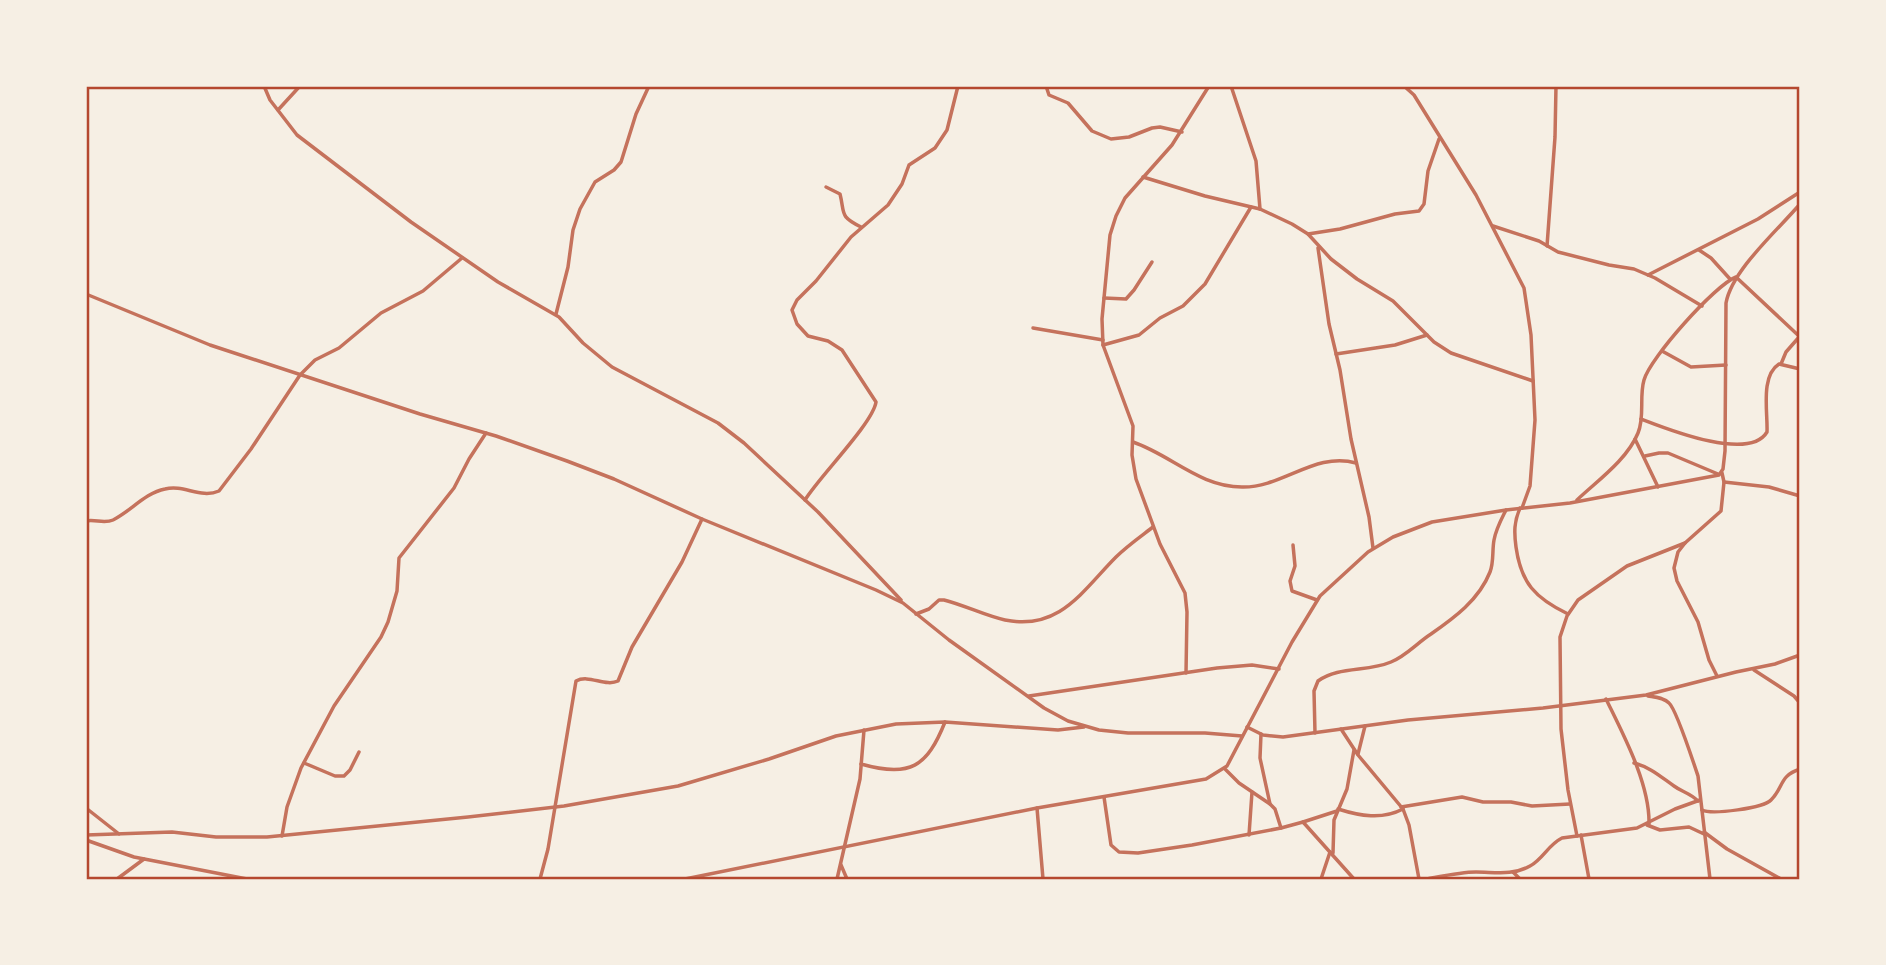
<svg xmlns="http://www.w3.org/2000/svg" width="1886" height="965" viewBox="0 0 1886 965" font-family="Karla,sans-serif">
<rect width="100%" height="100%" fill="#f6efe4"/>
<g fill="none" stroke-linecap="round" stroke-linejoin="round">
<g stroke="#c5725c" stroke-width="3.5">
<path d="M264 86 270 100 297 135 411 222 498 282 559 317 583 343 612 367 718 423 744 443 818 512 901 600"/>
<path d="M1046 86 1049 95 1068 103 1092 131 1111 139 1129 137 1152 128 1160 127 1182 132"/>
<path d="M1231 86 1256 161 1260 209"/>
<path d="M1404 86 1414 95 1476 195 1524 288 1531 335 1535 420 1530 486 1522 508"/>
<path d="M278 110 300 86"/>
<path d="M1143 177 1205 196 1260 209 1292 224 1308 234 1331 259 1357 279 1393 301 1434 342 1451 353 1533 381"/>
<path d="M826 187 840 194C845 214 839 216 861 227"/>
<path d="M1493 226 1539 241 1558 252 1609 265 1634 269 1655 278 1702 306"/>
<path d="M1308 234 1340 229 1395 214 1419 211 1424 204 1428 171 1439 139"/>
<path d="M1547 246 1555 137 1556 86"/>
<path d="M1318 248 1329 324 1340 370 1351 439 1369 517 1373 548"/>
<path d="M1699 250 1711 258 1730 279"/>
<path d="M1648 275 1758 219 1800 192"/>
<path d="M86 294 210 345 420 414 496 436 567 461 614 479 702 519 876 590 903 603 949 640 1044 708 1068 721 1099 730 1128 733H1205L1242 736"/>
<path d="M1104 298 1126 299 1134 290 1152 262"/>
<path d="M556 314 568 267 573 230 580 209 595 182 614 170 621 162 636 114 649 86"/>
<path d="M1033 328 1103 340"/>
<path d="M1103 345 1139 335 1160 318 1183 306 1205 284 1251 207"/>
<path d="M1662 351 1691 367 1726 365"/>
<path d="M1336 354 1395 345 1427 335"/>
<path d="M1781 364 1786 352 1800 336"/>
<path d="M1641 419C1667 429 1749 462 1767 432 1768 413 1760 376 1779 364L1800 369"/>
<path d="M1635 439 1658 487"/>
<path d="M1133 442C1171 455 1200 487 1242 487 1282 488 1316 451 1356 463"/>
<path d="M1645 456 1659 453H1668L1718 474"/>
<path d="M1724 482 1769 487 1800 496"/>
<path d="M805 500C819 477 873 423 876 402L842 350 828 341 808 336 797 324 792 310 797 300 816 281 851 237 888 205 902 184 909 165 935 148 947 130 958 86"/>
<path d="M1577 500C1597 481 1627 460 1638 433 1645 417 1639 397 1644 380 1650 358 1715 285 1736 277L1800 337"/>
<path d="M1520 508C1514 522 1514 532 1516 547 1521 583 1535 598 1568 614"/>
<path d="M86 521C95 519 104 524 113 520 131 511 145 493 165 489 184 484 200 499 219 491L251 449 300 375 315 360 339 348 381 313 423 291 462 258"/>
<path d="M1293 545 1295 566 1290 581 1292 591 1317 600"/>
<path d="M916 614 929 609 939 600H944C964 605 986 616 1005 620 1060 631 1083 590 1116 557 1127 546 1140 537 1153 527"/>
<path d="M1754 670 1794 696 1800 703"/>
<path d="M1186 673 1187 612 1185 593 1160 544 1136 479 1132 455 1133 426 1103 345 1102 319 1110 235 1116 216 1125 198 1172 145 1209 86"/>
<path d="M1717 676 1709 660 1698 622 1677 581 1674 568 1678 552 1685 543 1721 511 1724 482 1722 473"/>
<path d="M1029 696 1217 668 1252 665 1279 669"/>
<path d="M1648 696C1655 697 1663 697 1669 703 1676 709 1694 764 1698 776L1710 879"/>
<path d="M1606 699C1623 734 1650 784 1649 824"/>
<path d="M1247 727 1263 735 1283 737 1408 720 1543 708 1646 695 1736 672 1775 664 1800 655"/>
<path d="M1341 729 1358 755 1403 809 1409 825 1419 879"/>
<path d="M1315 733 1314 691 1318 681C1338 666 1368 672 1391 662 1406 656 1417 643 1431 634 1454 618 1479 600 1490 572 1494 562 1492 551 1494 540 1496 529 1501 520 1506 510"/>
<path d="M1261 734 1260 758 1270 804"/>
<path d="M1358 754 1365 726"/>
<path d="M304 763 335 776H344L350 770 359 752"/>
<path d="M1634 763C1650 767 1661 777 1674 786 1682 792 1690 793 1698 801"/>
<path d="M861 764C910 778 927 767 945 722"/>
<path d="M1225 769 1239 783 1270 804 1275 809 1281 828 1303 822 1354 879"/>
<path d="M1104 797 1111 845 1119 852 1138 853 1192 845 1281 828"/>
<path d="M1401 807 1462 797 1483 802H1511L1532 806 1570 804"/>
<path d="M86 808 119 834"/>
<path d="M1037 808 1043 879"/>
<path d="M1338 809C1360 816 1382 820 1403 809"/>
<path d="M1702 810C1712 815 1764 808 1771 800 1784 787 1779 776 1800 769"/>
<path d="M1303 822 1337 811"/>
<path d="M1647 825 1660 830 1689 827 1704 834"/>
<path d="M1704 832 1727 849 1781 879"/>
<path d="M86 835 172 832 216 837H267L468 817 564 806 678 786 769 759 836 736 896 724 945 722 1058 730 1084 727"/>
<path d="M1249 835 1252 792"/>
<path d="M1581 835 1589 879"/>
<path d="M282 836 287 807 301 768 334 706 381 637 388 622 397 591 399 558 454 488 469 459 486 433"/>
<path d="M1577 836 1568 790 1561 729 1560 637 1567 616 1578 600 1627 566 1685 543"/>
<path d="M86 840 134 857 247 879"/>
<path d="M1333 853 1334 820 1347 789 1354 750"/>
<path d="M841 865 847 879"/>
<path d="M1513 872 1520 879"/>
<path d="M117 879 144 859"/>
<path d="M540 879 548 849 576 681C589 674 605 687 618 681L632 647 682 562 702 519"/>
<path d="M685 879 1037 808 1206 779 1227 766 1292 642 1320 596 1368 552 1393 537 1432 522 1506 510 1570 503 1719 475 1723 469 1725 451 1726 303C1732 270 1778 230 1800 204"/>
<path d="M837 879 860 779 864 730"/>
<path d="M1321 879 1330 852"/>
<path d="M1427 879C1443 876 1461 872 1476 872 1495 872 1512 876 1530 866 1543 859 1548 845 1562 838L1637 828 1675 809 1700 800"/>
</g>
</g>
<rect width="1886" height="965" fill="none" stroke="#f6efe4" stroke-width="175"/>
<rect x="88" y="88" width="1710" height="790" fill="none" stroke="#b5482f" stroke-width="2.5"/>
</svg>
